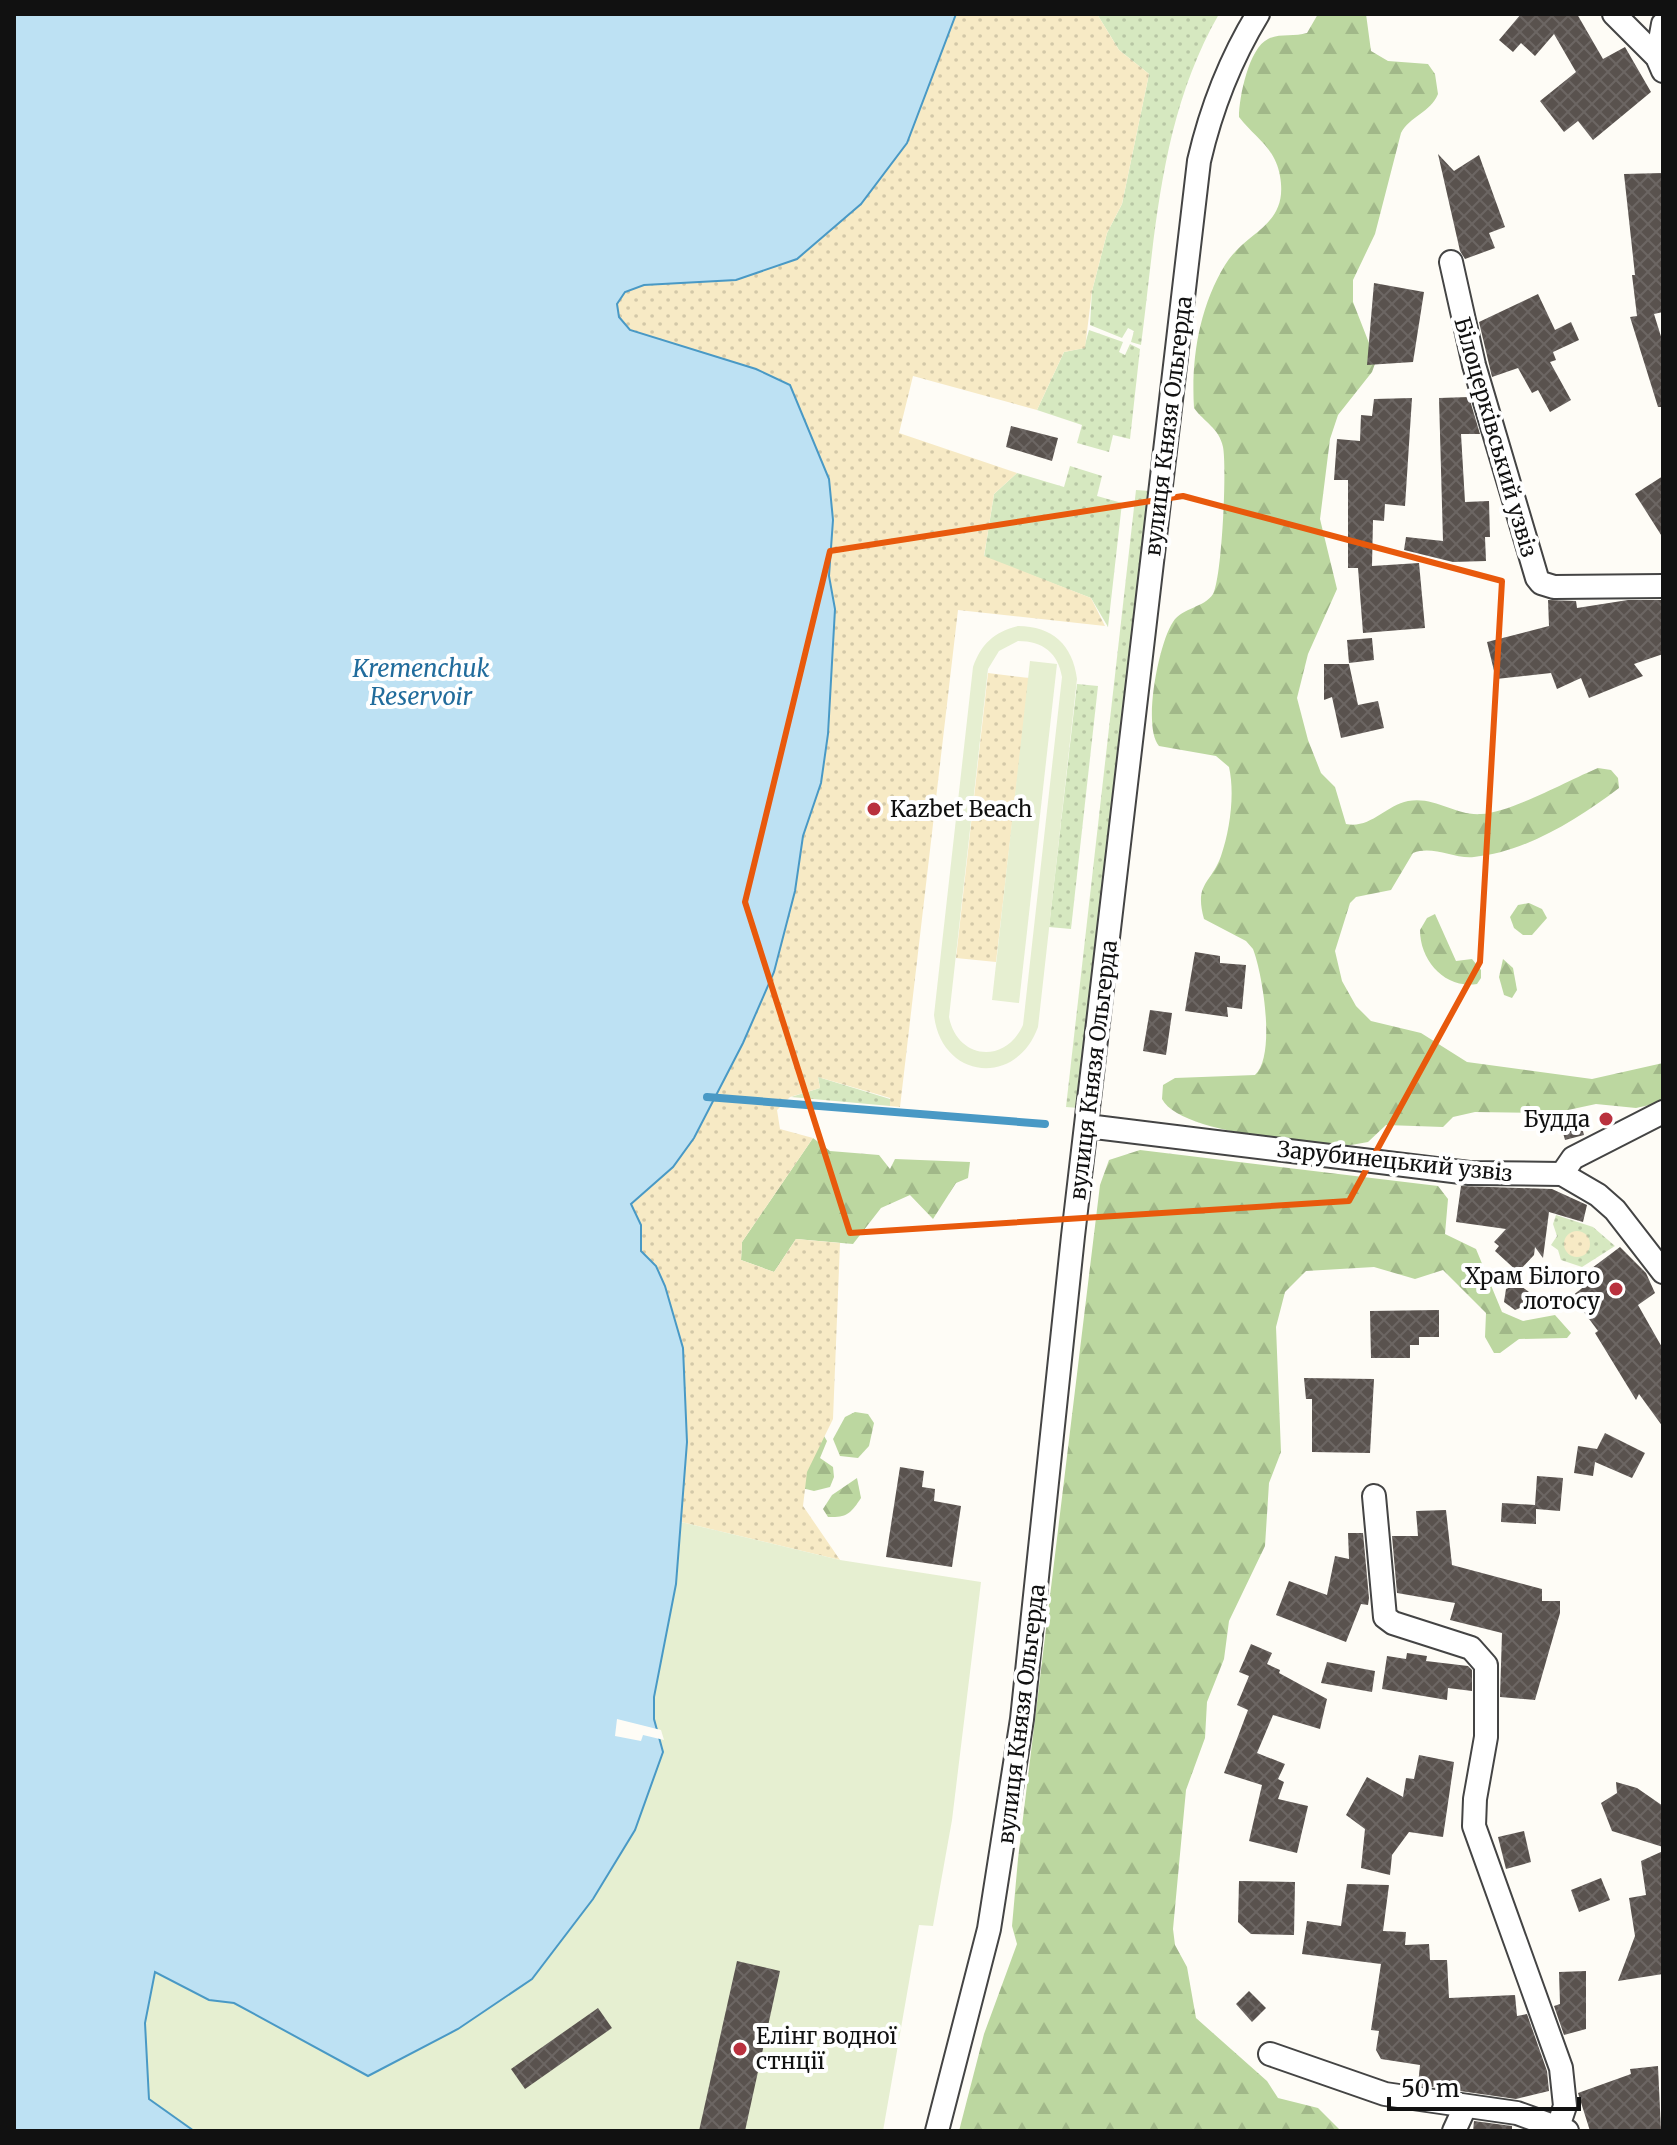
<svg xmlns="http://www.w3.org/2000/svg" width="1677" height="2145" viewBox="0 0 1677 2145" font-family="Merriweather,serif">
<defs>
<pattern id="grass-dots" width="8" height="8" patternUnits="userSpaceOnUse" patternTransform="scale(2)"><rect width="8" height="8" fill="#d6e8c0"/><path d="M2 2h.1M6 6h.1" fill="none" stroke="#b7c6a4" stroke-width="1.8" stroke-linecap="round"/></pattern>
<pattern id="forest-firs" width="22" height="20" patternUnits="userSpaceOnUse" patternTransform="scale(2)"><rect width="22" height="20" fill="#bcd7a0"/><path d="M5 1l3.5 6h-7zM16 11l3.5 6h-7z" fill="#a1b889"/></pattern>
<pattern id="sand-dots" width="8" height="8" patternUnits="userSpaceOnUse" patternTransform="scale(2)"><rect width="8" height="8" fill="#f7eac5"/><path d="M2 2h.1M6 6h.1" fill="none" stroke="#d3c8a8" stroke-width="1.8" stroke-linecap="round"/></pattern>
<pattern id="building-cross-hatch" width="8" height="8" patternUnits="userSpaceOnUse" patternTransform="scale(2)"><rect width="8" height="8" fill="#59524e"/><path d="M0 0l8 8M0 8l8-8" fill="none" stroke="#6c6663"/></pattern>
</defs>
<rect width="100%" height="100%" fill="#fefcf6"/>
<g fill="url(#grass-dots)">
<path d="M1097 14H1219C1160 117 1156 230 1141 345L1131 342 1134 331 1128 328 1122 338 1090 325 1092 291 1107 233 1122 204 1149 74 1119 50Z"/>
<path d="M1089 330 1123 342 1119 352 1125 355 1130 344 1140 349 1130 439 1113 435 1109 452 1077 443 1082 425 1037 410 1064 352 1084 348Z"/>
<path d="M1070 466 1102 476 1097 496 1122 503 1108 627 1091 598 984 557 994 494 1017 473 1064 487Z"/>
<path d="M1136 490 1149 491 1079 1108 1066 1107Z"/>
<path d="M1077 684 1098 686 1071 929 1049 927Z"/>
<path d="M818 1077 890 1099V1106L791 1097 820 1088Z"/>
<path d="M1556 1215 1593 1227 1615 1246 1582 1267 1561 1260 1558 1250 1551 1245 1557 1236 1553 1224Z"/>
</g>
<g fill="url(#forest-firs)">
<path d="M1318 14H1366L1371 51 1388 61 1428 64 1435 74 1438 94C1430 113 1410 116 1401 133L1375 234 1353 280V302L1376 361 1372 372 1338 415 1330 439 1320 519 1337 589 1308 654 1297 698 1308 740 1321 773 1335 787 1346 824C1370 829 1385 806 1408 801 1435 796 1456 816 1481 814 1510 813 1569 780 1598 768L1611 770 1618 778 1619 788C1578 819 1526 852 1474 857 1453 859 1433 845 1413 853L1391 890 1356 897 1350 903 1335 951 1342 981 1356 1006 1371 1021 1421 1033 1467 1062 1592 1079 1663 1063V1102L1636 1108 1596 1104 1554 1113 1475 1112 1453 1117 1443 1127 1386 1125 1368 1142 1351 1145C1312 1143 1180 1134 1162 1099L1163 1085 1175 1078 1255 1075C1276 1056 1263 975 1253 949L1246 941 1204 919C1194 883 1211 884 1221 856 1230 830 1235 794 1229 767L1216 756 1159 746C1142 727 1159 642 1173 622 1183 607 1204 608 1213 594 1222 578 1227 467 1223 447 1219 428 1204 422 1194 408 1191 359 1199 308 1225 265 1246 230 1289 227 1280 176 1275 147 1255 138 1239 117 1239 97 1249 48 1268 39 1279 33 1295 37 1307 33Z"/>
<path d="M1529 903 1542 909 1547 918 1532 935H1523L1514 928 1510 917 1518 905Z"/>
<path d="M1435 914 1456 961 1472 959 1481 970V978L1477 984C1445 989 1420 961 1420 930L1427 918Z"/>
<path d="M1503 959 1513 968 1517 990 1512 998 1504 995 1499 977Z"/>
<path d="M813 1138 830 1151 879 1155 890 1169 895 1159 970 1162 968 1178 956 1183 933 1219 910 1195 881 1208 853 1244 796 1239 774 1272 741 1260 742 1242Z"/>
<path d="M1140 1150 1438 1186 1448 1199 1445 1234 1476 1249 1502 1312 1523 1321 1555 1315 1571 1333 1567 1338 1519 1339 1500 1353H1494L1485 1337 1486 1313 1443 1270 1415 1279 1374 1267 1306 1271 1285 1292 1276 1327 1281 1452 1269 1483 1265 1546 1229 1621 1224 1659 1207 1702 1205 1738 1186 1790 1173 1929 1175 1945 1187 1967 1196 2018 1267 2081 1278 2098 1318 2108 1341 2131H959L984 2034 1017 1944 1012 1926 1018 1859 1100 1185 1109 1160Z"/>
<path d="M855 1412 868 1414 874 1423 869 1446 858 1458 840 1456 833 1439 845 1417Z"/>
<path d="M821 1431 827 1441 820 1458 833 1467 834 1477 830 1487 814 1491 794 1486Z"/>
<path d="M857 1478 861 1498C851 1513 847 1518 828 1517L823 1509 832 1495Z"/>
</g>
<g fill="url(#sand-dots)">
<path d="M956 14H1097L1119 50 1149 74 1122 204 1107 233 1092 291 1085 348 1064 352 1037 410 913 376 899 433 1017 473 994 494 984 556 1091 598 1105 626 958 610 900 1107 890 1106V1098L818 1077 820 1088 790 1097 777 1110 780 1129 813 1138 742 1242 741 1260 774 1272 796 1239 840 1243 833 1419 807 1472 803 1506 840 1560 681 1522 687 1442 683 1348 656 1266 301 1156 631 1204 673 1167 694 1138 743 1043 774 972 795 891 803 836 821 783 828 734 835 609 829 576 833 520 829 479 790 385 630 330 570 301 644 285 736 280 797 259 861 204 907 143Z"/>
<path d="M988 673 1029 678 996 962 956 958Z"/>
<circle cx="1577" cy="1244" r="13"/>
</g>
<g fill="#e6efd1" fill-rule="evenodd">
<path d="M1018 626C1052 626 1073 645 1077 679L1038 1027C1016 1088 941 1079 934 1015L973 667C981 644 994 632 1018 626ZM1018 641C1043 641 1058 653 1062 677L1023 1025C1005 1065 957 1059 949 1017L988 669 999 651Z"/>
<path d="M1030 661 1057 664 1019 1003 992 1000Z"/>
<path d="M681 1522 840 1560 981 1582 952 1820 933 1926 919 1925 883 2131H194L149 2099 145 2023 154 1971 209 2000 234 2003 402 2059 458 2029 663 1752 654 1719V1697L676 1584Z"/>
</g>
<path fill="#bde1f3" stroke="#4999c5" stroke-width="2" d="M14 14H956L907 143 861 204 797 259 736 280 644 285 625 292 617 304 619 317 630 330 756 369 790 385 829 479 833 520 829 576 835 609 828 734 821 783 803 836 795 891 774 972 743 1043 694 1138 673 1167 631 1204 641 1225V1251L656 1266 665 1286 683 1348 687 1442 676 1584 654 1697V1719L663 1752 635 1830 593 1899 532 1979 458 2029 368 2076 234 2003 209 2000 155 1972 145 2023 149 2099 194 2131H14Z"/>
<path fill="#fefcf6" d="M617 1719 661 1730 664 1740 643 1735 641 1741 615 1736Z"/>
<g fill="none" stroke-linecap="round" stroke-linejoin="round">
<path stroke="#4999c5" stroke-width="8" d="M707 1097 1045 1124"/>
</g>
<g fill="url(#building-cross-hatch)">
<path d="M1521 14H1577L1603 59 1625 47 1651 92 1593 140 1578 121 1564 132 1540 101 1576 72 1554 34 1535 56 1521 43 1513 52 1499 40Z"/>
<path d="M1438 154 1454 171 1479 155 1505 227 1489 233 1495 248 1465 259 1460 251Z"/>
<path d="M1663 173V312L1654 314 1663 343V407H1658L1630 317 1637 316 1632 275H1635L1624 174Z"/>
<path d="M1374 283 1424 292 1413 362 1367 365Z"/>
<path d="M1538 294 1555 330 1571 322 1579 340 1553 352 1556 360 1550 362 1571 400 1550 412 1538 390 1532 393 1518 368 1492 377 1479 322Z"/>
<path d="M1469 397 1480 434H1461L1465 502 1489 501 1490 537H1485L1486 561 1453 562 1404 550 1406 537 1443 541 1439 398Z"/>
<path d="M1412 398 1405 506 1385 504 1384 521 1373 520 1372 566 1419 563 1425 628 1363 633 1358 568H1348V480H1334L1337 439 1360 441 1361 415 1372 416 1374 399Z"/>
<path d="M1011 426 1058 438 1052 461 1006 447Z"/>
<path d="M1663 476V538L1635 494Z"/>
<path d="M1548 600 1576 601 1577 608 1628 600H1663V654L1634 664 1643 676 1589 698 1581 678 1557 689 1551 673 1496 679 1487 642 1549 626Z"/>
<path d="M1372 638 1374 660 1349 663 1347 640Z"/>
<path d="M1324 664H1349L1358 705 1378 701 1384 728 1341 738 1332 697 1324 700Z"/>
<path d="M1195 952 1220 956V963L1246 965 1242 1009 1227 1007 1228 1017 1185 1011Z"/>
<path d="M1150 1010 1172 1013 1166 1055 1143 1051Z"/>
<path d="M1579 1117 1584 1135 1565 1140 1560 1122Z"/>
<path d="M1461 1186 1552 1189 1587 1205 1583 1222 1549 1212 1543 1258 1535 1247 1534 1255 1518 1272 1495 1251 1499 1246 1494 1242 1506 1229 1456 1222Z"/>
<path d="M1620 1247 1646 1273 1655 1293 1638 1305 1663 1349V1427L1639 1394 1636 1400 1595 1333 1598 1331 1572 1296 1586 1285 1580 1277Z"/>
<path d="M1518 1284 1529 1292 1527 1305 1515 1310 1504 1302 1506 1289Z"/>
<path d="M1439 1310V1337H1419V1345H1410V1358H1371L1370 1311Z"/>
<path d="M1304 1378 1374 1379 1370 1453 1312 1452V1399H1306Z"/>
<path d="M1605 1433 1645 1453 1632 1478 1595 1462 1593 1476 1574 1473 1578 1446 1597 1449Z"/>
<path d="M900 1467 924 1471 922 1487 935 1489 934 1501 961 1506 952 1567 886 1557Z"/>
<path d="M1537 1476 1563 1478 1560 1511 1536 1509V1524L1501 1522 1502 1503 1535 1505Z"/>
<path d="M1446 1510 1452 1565 1542 1589V1601H1560V1613L1535 1700 1500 1697 1502 1633 1450 1620 1455 1603 1397 1593 1392 1536H1418L1416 1511Z"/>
<path d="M1348 1533H1363L1369 1598 1368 1605 1361 1604 1346 1642 1276 1615 1289 1581 1327 1595 1335 1556 1349 1559Z"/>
<path d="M1251 1644 1272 1653 1267 1664 1280 1670 1279 1673 1327 1699 1320 1729 1273 1715 1257 1753 1285 1764 1278 1779 1284 1782 1278 1799 1308 1806 1297 1853 1249 1841 1262 1785 1224 1773 1248 1710 1237 1705 1249 1676 1239 1672Z"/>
<path d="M1407 1653 1427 1656 1426 1661 1468 1666 1472 1670V1691L1448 1688 1447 1700 1382 1689 1387 1656 1406 1659Z"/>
<path d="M1327 1662 1375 1671 1372 1692 1321 1683Z"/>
<path d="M1419 1755 1454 1762 1443 1837 1409 1832 1392 1855 1390 1875 1361 1868 1365 1829 1346 1815 1367 1777 1403 1797 1406 1778 1414 1779Z"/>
<path d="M1616 1782 1637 1788 1663 1806V1847L1612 1831 1601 1803 1617 1793Z"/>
<path d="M1524 1831 1531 1862 1506 1869 1498 1837Z"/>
<path d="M1663 1851V1974L1618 1981 1635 1936 1629 1898 1646 1895 1641 1861Z"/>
<path d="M1601 1878 1610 1900 1579 1912 1571 1890Z"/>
<path d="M1239 1881 1295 1882 1294 1935 1251 1934 1238 1922Z"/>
<path d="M1347 1884 1389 1885 1383 1931 1406 1932 1405 1945 1429 1944 1430 1960H1447L1449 1998 1515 1995 1517 2016 1527 2014 1547 2071 1549 2091 1516 2099 1418 2085 1420 2065 1381 2059 1376 2050 1379 2031 1371 2030 1381 1964 1302 1954 1307 1921 1341 1926Z"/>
<path d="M737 1961 780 1971 745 2131H699Z"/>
<path d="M1586 1971V2029L1564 2035 1554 2006 1560 2004 1559 1972Z"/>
<path d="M1249 1991 1266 2008 1252 2022 1236 2004Z"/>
<path d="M598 2008 612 2028 525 2089 511 2069Z"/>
<path d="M1658 2066 1661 2131H1590L1578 2093 1631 2074 1630 2069Z"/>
<path d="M1474 2121 1512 2126V2131H1473Z"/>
</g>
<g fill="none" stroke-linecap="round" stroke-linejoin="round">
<g stroke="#444" stroke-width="26">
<g id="street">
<path d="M1614 14 1657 57 1663 71"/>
<path d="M1657 57 1663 24"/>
<path d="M1451 262 1474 365 1537 578 1541 583 1554 587 1663 586"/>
<path d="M1087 1126 1469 1173 1562 1174 1598 1195 1615 1210 1663 1272"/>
<path d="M1562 1174 1573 1158 1663 1112"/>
<path d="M1374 1496 1385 1617 1393 1623 1471 1648 1486 1665V1737L1475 1799 1474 1826 1561 2068 1565 2106 1558 2127"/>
<path d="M1270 2054 1385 2094 1517 2113 1567 2131"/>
<path d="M937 2131 989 1929 1022 1719 1073 1236 1199 161C1211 109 1230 60 1258 14"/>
<path d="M1454 2131 1465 2107"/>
</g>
</g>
<use href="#street" stroke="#fff" stroke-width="22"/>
</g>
<path fill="none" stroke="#e8590c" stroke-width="6" stroke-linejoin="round" d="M1183 496 1502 581 1480 962 1349 1201 850 1233 745 902 830 551Z"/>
<g fill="#b9313e" stroke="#fff" stroke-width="3">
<circle cx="874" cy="809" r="8"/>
<circle cx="1606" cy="1119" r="8"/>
<circle cx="1616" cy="1289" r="8"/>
<circle cx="740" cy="2049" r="8"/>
</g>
<g text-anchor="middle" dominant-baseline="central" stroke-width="8" stroke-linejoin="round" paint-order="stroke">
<g font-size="22" fill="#111" stroke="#fff">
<text transform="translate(1168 426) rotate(-83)">вулиця Князя Ольгерда</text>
<text transform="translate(1496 437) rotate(74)">Білоцерківський узвіз</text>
<text transform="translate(1093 1070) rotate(-83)">вулиця Князя Ольгерда</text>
<text transform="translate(1395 1161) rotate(6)">Зарубинецький узвіз</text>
<text transform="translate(1021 1714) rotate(-83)">вулиця Князя Ольгерда</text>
</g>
<g font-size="22" fill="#111" stroke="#fff" text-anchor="start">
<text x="890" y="809">Kazbet Beach</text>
<text x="1590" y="1119" text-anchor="end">Будда</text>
<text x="1600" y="1276" text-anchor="end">Храм Білого<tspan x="1600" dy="25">лотосу</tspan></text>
<text x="756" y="2036">Елінг водної<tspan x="756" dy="25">стнції</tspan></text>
</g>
<g font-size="24" font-style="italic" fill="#216c9c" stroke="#fff">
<text x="421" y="668">Kremenchuk<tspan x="421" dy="28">Reservoir</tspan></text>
</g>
</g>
<rect width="1677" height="2145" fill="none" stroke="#111111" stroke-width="32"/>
<path d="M1389 2097v12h190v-12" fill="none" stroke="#111111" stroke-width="4"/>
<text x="1401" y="2097" font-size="24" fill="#111111" stroke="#ffffff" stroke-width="6" paint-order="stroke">50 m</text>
</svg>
